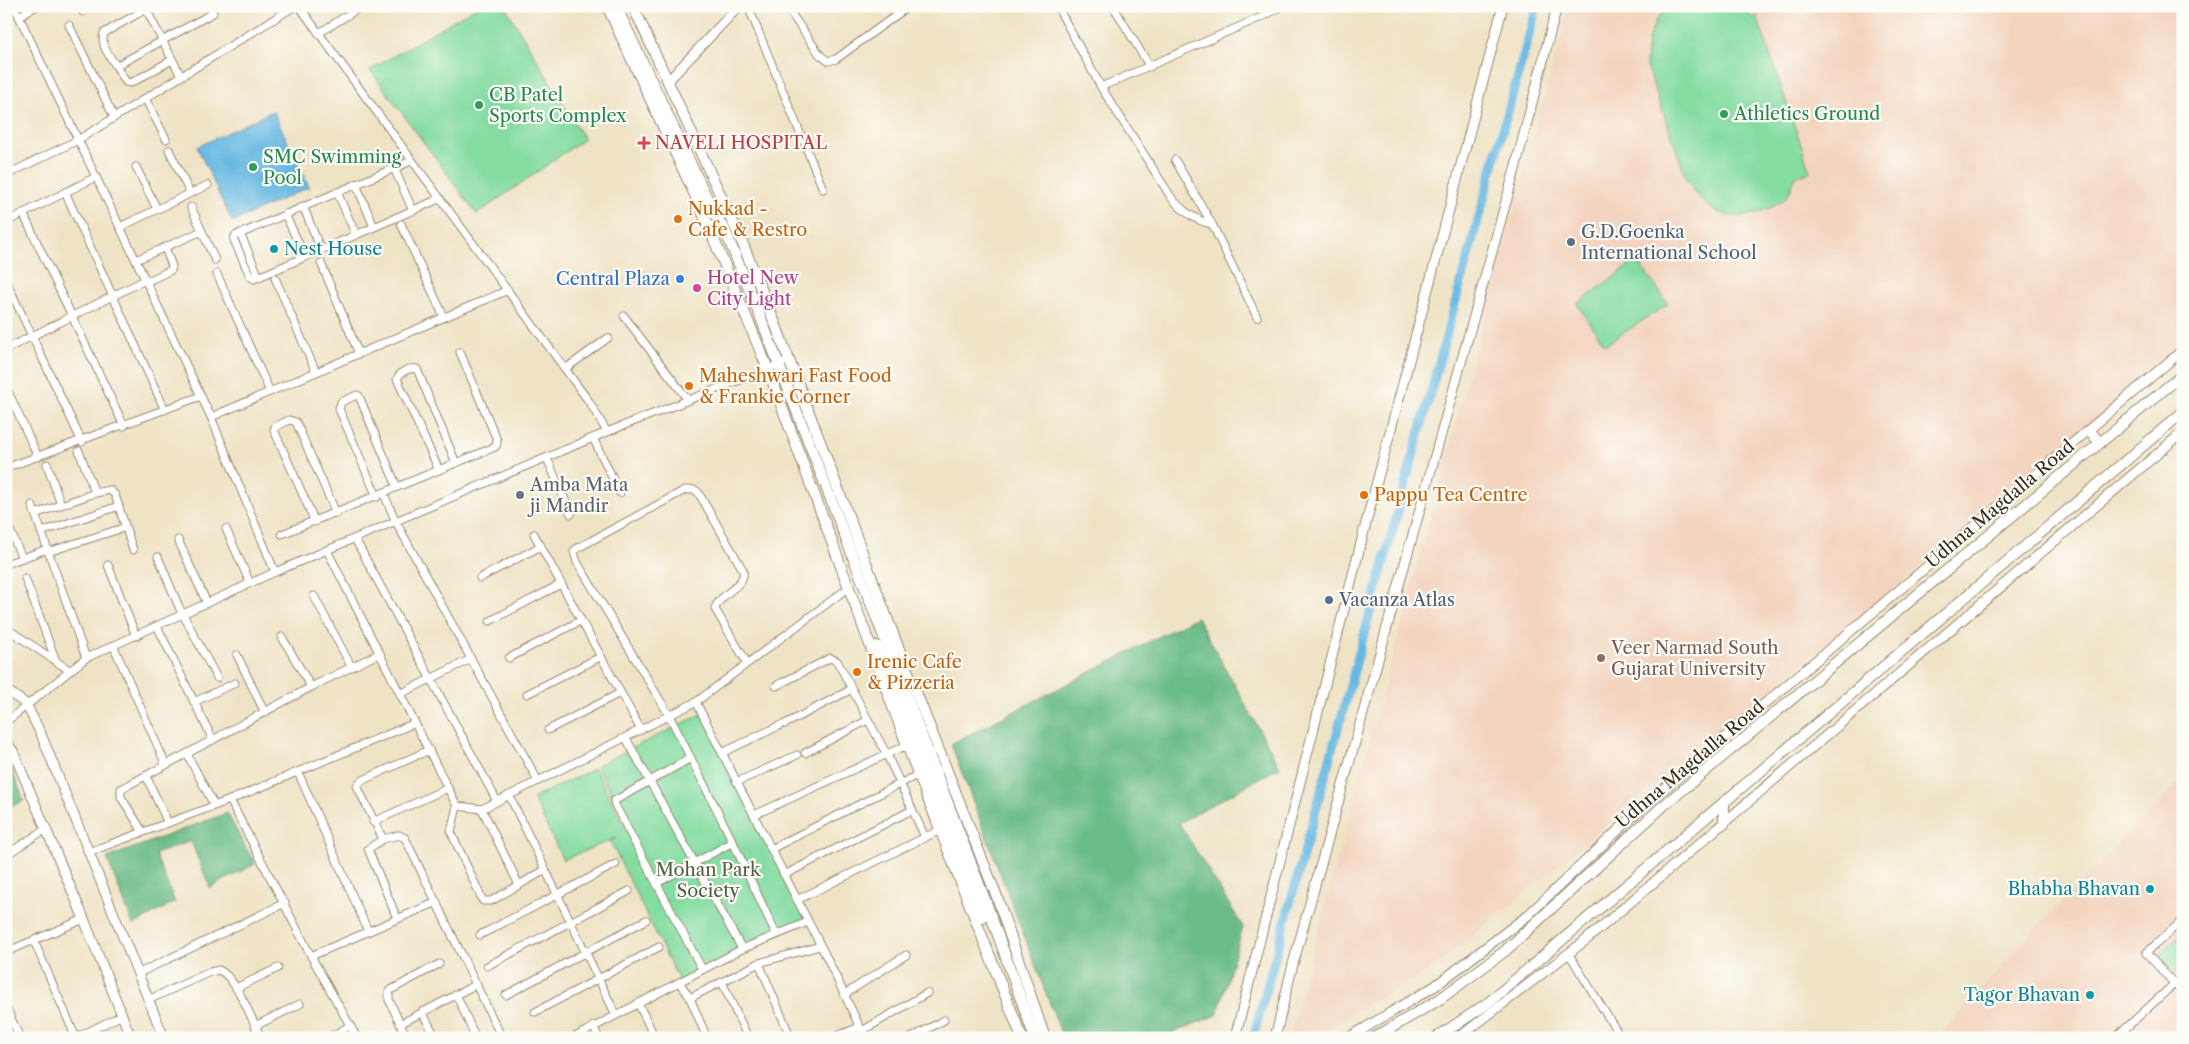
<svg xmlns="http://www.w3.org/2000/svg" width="2189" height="1044" viewBox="0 0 2189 1044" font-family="'Libre Caslon Text',serif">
<rect width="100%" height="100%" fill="#fdfcf7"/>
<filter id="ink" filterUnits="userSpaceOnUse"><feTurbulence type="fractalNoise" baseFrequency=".02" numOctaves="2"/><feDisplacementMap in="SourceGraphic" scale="10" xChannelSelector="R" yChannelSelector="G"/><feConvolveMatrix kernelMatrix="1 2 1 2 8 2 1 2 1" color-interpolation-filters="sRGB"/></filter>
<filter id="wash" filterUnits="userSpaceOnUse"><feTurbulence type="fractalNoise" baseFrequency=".0096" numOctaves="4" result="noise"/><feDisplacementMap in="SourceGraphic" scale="20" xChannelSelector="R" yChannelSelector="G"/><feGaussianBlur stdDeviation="1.12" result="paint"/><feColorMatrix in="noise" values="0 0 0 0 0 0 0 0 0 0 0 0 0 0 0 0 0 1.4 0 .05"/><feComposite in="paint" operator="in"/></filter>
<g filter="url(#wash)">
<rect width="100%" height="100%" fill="#efe3c5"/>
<g fill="#f3d4be">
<path d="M1569 6H2183V350L1436 966 1310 1038H1289Z"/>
<path d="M2183 779V1038H1937L2040 924Z"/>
</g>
<g fill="#84dca1" stroke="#608360">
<path d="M478 6H505L584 139 477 214 370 70Z"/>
<path d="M1673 6H1742L1753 18 1757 16 1810 172 1795 177C1793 182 1791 190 1788 195 1782 203 1773 207 1765 210 1731 225 1704 212 1687 180L1646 64 1648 40 1657 18Z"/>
<path d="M1637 260 1668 304 1605 345 1577 304Z"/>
<path d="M704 713 807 921 680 983 610 841 616 838 563 860 533 798 595 768 627 832 629 831 597 765Z"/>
<path d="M2183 932V980L2159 954Z"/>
</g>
<g fill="#6bbc87" stroke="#537352">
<path d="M1197 617 1280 767 1179 823 1243 927 1217 1015 1159 1038H1063L951 744Z"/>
<path d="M6 753 24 801 6 808Z"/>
<path d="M227 813 255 864 210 888 191 841 155 854 175 902 133 925 107 858Z"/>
</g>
<path fill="#66b8e2" stroke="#507180" d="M273 111 309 187 232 222 197 147Z"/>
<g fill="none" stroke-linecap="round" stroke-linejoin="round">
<path stroke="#66b8e2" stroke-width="9" d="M1253 1038 1537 6"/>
</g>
</g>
<g filter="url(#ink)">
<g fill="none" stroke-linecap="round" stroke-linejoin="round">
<g stroke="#958672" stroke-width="9">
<g id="minor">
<path d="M14 6 211 417 275 572"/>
<path d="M80 6 83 12"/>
<path d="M151 6 104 33C100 46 110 56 116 66L213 13 209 6"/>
<path d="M299 6 590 403 607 432"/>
<path d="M748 6 823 189"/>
<path d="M786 6 820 55 828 61 836 59 909 6"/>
<path d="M1057 6 1101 87 1171 197C1181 210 1196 221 1212 224"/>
<path d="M1113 6 1150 67"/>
<path d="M146 9 181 76"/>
<path d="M19 16 36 6"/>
<path d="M69 25 114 117"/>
<path d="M319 33 362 6"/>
<path d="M116 66 126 82 131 83 172 60"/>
<path d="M1101 87 1266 15 1281 6"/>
<path d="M145 98 166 139"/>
<path d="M169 150 190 193"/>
<path d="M1175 160 1212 224 1257 317"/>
<path d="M411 161 235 236 234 240 250 276 254 279 439 199"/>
<path d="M136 167 157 209"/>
<path d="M394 168 413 211"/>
<path d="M6 175 78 140 295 6"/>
<path d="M356 184 374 227"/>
<path d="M65 192 165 410"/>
<path d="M337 192 356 235"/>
<path d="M303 206 321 250"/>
<path d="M191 207 215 260"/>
<path d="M23 213 124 426"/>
<path d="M285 214 305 257"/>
<path d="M6 222 96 177"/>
<path d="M401 224 444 317"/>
<path d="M120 227 208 185"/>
<path d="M240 233 259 277"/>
<path d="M136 260 202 231"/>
<path d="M321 263 359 354"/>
<path d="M217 274 270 392"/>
<path d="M275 278 316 372"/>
<path d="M6 281 82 442"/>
<path d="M146 282 171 270 172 266 165 248"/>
<path d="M624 316 688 400"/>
<path d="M6 349 145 280"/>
<path d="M565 369 608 338"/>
<path d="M6 387 38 457"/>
<path d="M211 417 508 290"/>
<path d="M593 438 620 493"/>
<path d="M79 451 95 493"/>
<path d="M547 458 571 514"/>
<path d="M47 464 61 505"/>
<path d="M14 465 201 396"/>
<path d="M439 470 397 379C400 372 410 367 417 369L456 463"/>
<path d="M384 494 396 522 538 781"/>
<path d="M377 497 339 409 341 402 357 395 359 396 397 487"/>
<path d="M32 505 86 658"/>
<path d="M35 514 95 493 110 490 115 495 133 550"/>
<path d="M6 521 22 558"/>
<path d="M315 522 274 430 275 427 289 420 296 422 336 513"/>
<path d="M226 529 250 583"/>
<path d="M41 532 119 506"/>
<path d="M282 534 495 447 497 444V440L460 352"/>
<path d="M534 534 641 730"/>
<path d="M355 539 497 801"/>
<path d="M178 540 207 603"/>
<path d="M327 550 457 806 482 809 696 702 848 588"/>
<path d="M48 552 126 527"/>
<path d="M158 557 179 607 217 678"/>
<path d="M6 564 47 549"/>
<path d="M108 565 136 636"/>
<path d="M25 578 56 661"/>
<path d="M480 578 541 546"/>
<path d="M314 596 351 666"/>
<path d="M490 621 561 584"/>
<path d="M157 626 213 740"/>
<path d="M6 628 69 670"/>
<path d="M282 637 311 687"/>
<path d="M114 647 166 765"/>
<path d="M237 655 265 713"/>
<path d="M509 658 580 621"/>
<path d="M747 663 715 609C718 594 747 586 743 570L698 492 694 490H685L576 549 574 552 577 562 669 715 733 842 776 934"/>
<path d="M776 686 830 658 837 661 887 755 925 837"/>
<path d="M400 694 471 659"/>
<path d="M527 694 600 657"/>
<path d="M194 702 235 683"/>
<path d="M696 702 828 960 865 1038"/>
<path d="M6 722 86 658 275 572 607 432 783 363"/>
<path d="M785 724 852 689"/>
<path d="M548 730 620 693"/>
<path d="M626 738 742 949"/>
<path d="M722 753 781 725"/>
<path d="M805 753 868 720"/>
<path d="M187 754 214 805"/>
<path d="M691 758 614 801 615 805 702 969"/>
<path d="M298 772 368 931"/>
<path d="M146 776 168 823"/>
<path d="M737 782 797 755"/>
<path d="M509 795 616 1015"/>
<path d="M230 800 415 723"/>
<path d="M457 806 451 832 483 901H491L545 870"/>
<path d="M482 809 519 885"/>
<path d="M754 815 907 745"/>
<path d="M373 822 448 788"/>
<path d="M143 832 121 797V789L311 687 380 653"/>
<path d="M383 839 357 786 361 781 429 750"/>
<path d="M771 849 919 774"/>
<path d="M89 852 230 800 311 956 357 1038"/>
<path d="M6 855 46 829"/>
<path d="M784 875 912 810"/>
<path d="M657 883 733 842"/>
<path d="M797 900 940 830"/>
<path d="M397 918 368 849 383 839 399 835 405 838 502 1038"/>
<path d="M2183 920 2146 953 2183 993"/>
<path d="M480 935 616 864"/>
<path d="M34 941 76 1038"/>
<path d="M6 952 84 919"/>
<path d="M1569 954 1621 1038"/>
<path d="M311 956 437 902"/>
<path d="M759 963 791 1038"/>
<path d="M487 966 629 891"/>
<path d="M137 974 285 903"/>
<path d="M722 982 748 1038"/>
<path d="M680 983 690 998 707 1038"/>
<path d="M236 988 278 968"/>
<path d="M456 994 474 1034 472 1038"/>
<path d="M845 994 906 955"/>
<path d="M506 995 646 920"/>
<path d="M690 998 759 963 820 946"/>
<path d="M148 1000 210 972 219 970C236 977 252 1020 261 1038"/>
<path d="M638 1003 655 1038"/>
<path d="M6 1007 20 1038"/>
<path d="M422 1012 436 1038"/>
<path d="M535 1012 659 947"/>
<path d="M400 1024 477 984"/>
<path d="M255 1026 300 1004"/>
<path d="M593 1026 599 1038"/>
<path d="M862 1031 927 993"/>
<path d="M76 1038 122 1015"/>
<path d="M329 1038 351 1025"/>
<path d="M407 1038 389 1000V991L439 964"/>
<path d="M573 1038 742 949 808 922"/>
<path d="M832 1038 860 1027"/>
<path d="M911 1038 944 1020"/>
<path d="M2115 1038 2174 984"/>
</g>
</g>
<g stroke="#958672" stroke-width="11">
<g id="tertiary">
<path d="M668 81 739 6"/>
<path d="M6 690 26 704 41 734 164 1038"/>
<path d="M6 741 13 751 84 919 131 1038"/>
<path d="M1235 1038 1366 523 1503 6"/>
<path d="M1275 1038 1293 964 1514 173 1557 6"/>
<path d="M1348 1038 1435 986 1527 916 1645 805 2183 350"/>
<path d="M1458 1038 1586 940 2183 432"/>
</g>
</g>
<g stroke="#958672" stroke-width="12">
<g id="secondary">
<path d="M607 6 700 206 768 369 907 745 1022 1038"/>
<path d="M616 6 715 215 724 228 759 313 986 902 1035 1038"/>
<path d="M633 6 742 242 778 331 898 647 997 897 1045 1038"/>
<path d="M2089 430 2100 443"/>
<path d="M877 646 983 917"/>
<path d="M1724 802V824"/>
<path d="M1374 1038 1440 999 1505 951 1662 807 2183 374"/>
<path d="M1436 1038 1488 1003 2183 412"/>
</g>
</g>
<use href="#minor" stroke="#fff" stroke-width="7"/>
<use href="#tertiary" stroke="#fff" stroke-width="9"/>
<use href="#secondary" stroke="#fff" stroke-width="10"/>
</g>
</g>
<g fill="#2e9e5b" stroke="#fdfcf7" stroke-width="2">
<circle cx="479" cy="105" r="5"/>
<circle cx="1724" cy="114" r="5"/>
<circle cx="253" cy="167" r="5"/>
</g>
<path fill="#e0444e" stroke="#fdfcf7" stroke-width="2" d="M641.5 135.5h5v5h5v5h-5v5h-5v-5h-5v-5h5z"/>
<g fill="#e8710a" stroke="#fdfcf7" stroke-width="2">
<circle cx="678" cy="219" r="5"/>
<circle cx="689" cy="386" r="5"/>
<circle cx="1364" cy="495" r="5"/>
<circle cx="857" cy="672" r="5"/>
</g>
<g fill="#5c6f8a" stroke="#fdfcf7" stroke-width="2">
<circle cx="1571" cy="242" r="5"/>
<circle cx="1329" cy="600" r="5"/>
</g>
<g fill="#0f9aa8" stroke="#fdfcf7" stroke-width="2">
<circle cx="274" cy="249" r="5"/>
<circle cx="2150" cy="889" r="5"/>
<circle cx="2090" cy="995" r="5"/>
</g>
<circle fill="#3f7fe0" stroke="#fdfcf7" stroke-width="2" cx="680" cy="279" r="5"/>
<circle fill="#d1479c" stroke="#fdfcf7" stroke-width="2" cx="697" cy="288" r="5"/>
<circle fill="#6b7280" stroke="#fdfcf7" stroke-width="2" cx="520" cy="495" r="5"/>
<circle fill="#8d6e63" stroke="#fdfcf7" stroke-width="2" cx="1601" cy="658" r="5"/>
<g text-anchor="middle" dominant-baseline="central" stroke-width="4.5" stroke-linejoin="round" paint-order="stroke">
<g font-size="18" fill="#27864d" stroke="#fdfcf7" text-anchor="start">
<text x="489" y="95">CB Patel<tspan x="489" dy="21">Sports Complex</tspan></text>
<text x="1734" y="114">Athletics Ground</text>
<text x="263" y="157">SMC Swimming<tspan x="263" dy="21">Pool</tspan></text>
</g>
<g font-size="18" fill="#be3a42" stroke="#fdfcf7" text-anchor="start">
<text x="655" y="143">NAVELI HOSPITAL</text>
</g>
<g font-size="18" fill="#c56008" stroke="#fdfcf7" text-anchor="start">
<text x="688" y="209">Nukkad -<tspan x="688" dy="21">Cafe &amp; Restro</tspan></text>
<text x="699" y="376">Maheshwari Fast Food<tspan x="699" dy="21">&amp; Frankie Corner</tspan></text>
<text x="1374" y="495">Pappu Tea Centre</text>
<text x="867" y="662">Irenic Cafe<tspan x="867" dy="21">&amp; Pizzeria</tspan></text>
</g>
<g font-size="18" fill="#4e5e75" stroke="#fdfcf7" text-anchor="start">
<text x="1581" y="232">G.D.Goenka<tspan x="1581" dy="21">International School</tspan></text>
<text x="1339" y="600">Vacanza Atlas</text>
</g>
<g font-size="18" fill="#0d838f" stroke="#fdfcf7" text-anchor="end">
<text x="284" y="249" text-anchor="start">Nest House</text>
<text x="2140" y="889">Bhabha Bhavan</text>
<text x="2080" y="995">Tagor Bhavan</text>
</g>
<g font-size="18" fill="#b23c85" stroke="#fdfcf7" text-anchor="start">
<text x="707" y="278">Hotel New<tspan x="707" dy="21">City Light</tspan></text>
</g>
<g font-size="18" fill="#366cbe" stroke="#fdfcf7" text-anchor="end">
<text x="670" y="279">Central Plaza</text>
</g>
<g font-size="18" fill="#5b616d" stroke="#fdfcf7" text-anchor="start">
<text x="530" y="485">Amba Mata<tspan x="530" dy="21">ji Mandir</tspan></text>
</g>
<g font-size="18" fill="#3b2a1e" stroke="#fdfcf7">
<text transform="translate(2000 504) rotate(-40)">Udhna Magdalla Road</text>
<text transform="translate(1690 764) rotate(-40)">Udhna Magdalla Road</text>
</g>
<g font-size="18" fill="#785e54" stroke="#fdfcf7" text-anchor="start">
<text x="1611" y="648">Veer Narmad South<tspan x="1611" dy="21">Gujarat University</tspan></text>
</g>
<g font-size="18" fill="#515f45" stroke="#fdfcf7">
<text x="708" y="870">Mohan Park<tspan x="708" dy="21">Society</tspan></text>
</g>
</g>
<rect width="2189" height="1044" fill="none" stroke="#fdfcf7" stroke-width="25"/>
</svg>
